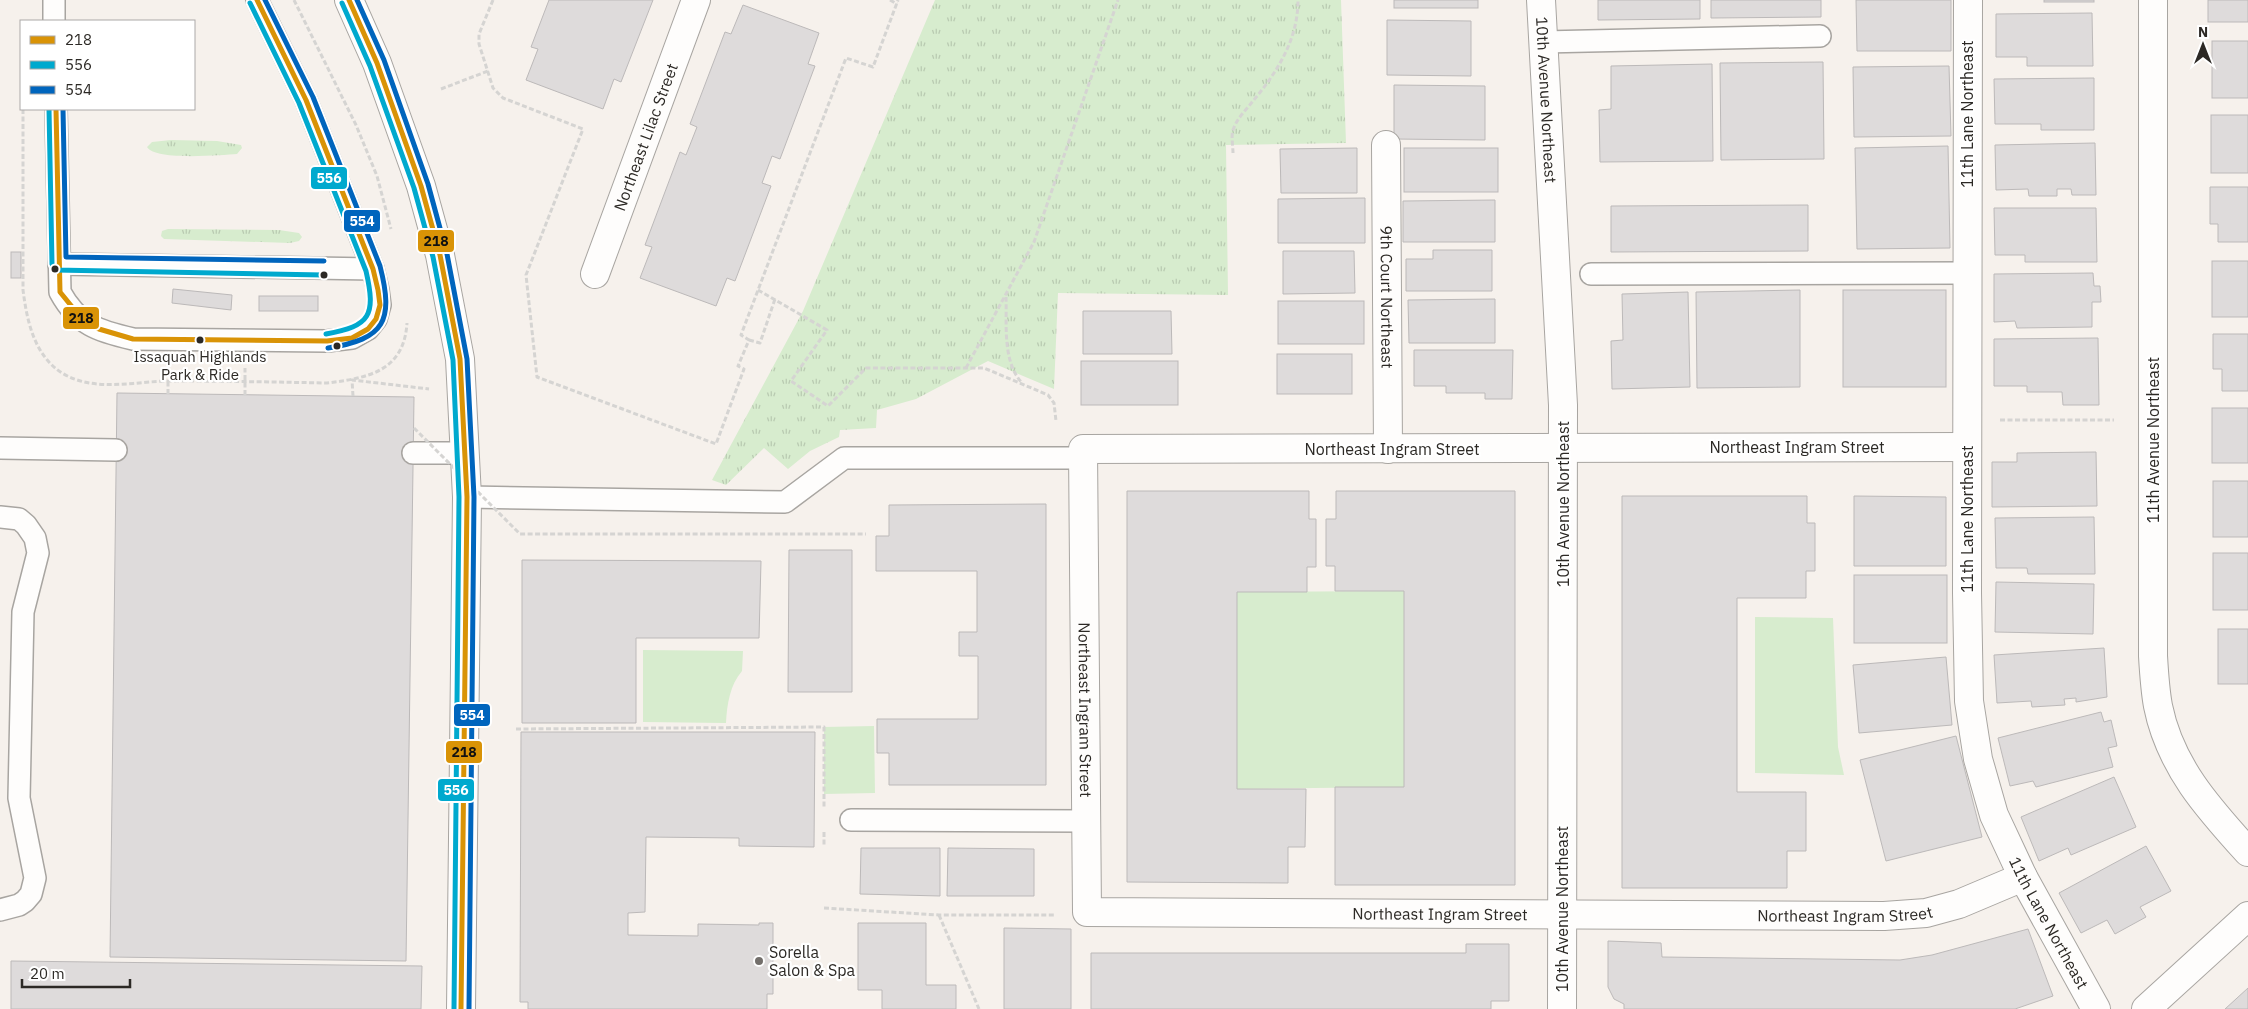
<svg xmlns="http://www.w3.org/2000/svg" width="2248" height="1009" viewBox="0 0 2248 1009" font-family="'IBM Plex Sans',sans-serif">
<defs>
<pattern id="grass-tufts" width="24" height="20" patternUnits="userSpaceOnUse" patternTransform="scale(1.25)"><rect width="24" height="20" fill="#d7ecce"/><path d="M3 7l-1-3M5 7V3M7 7l1-3M15 17l-1-3M17 17v-4M19 17l1-3" fill="none" stroke="#b9cab1"/></pattern>
</defs>
<rect width="100%" height="100%" fill="#f6f1ec"/>
<g fill="url(#grass-tufts)">
<path d="M935 0H1341L1346 143 1226 145 1228 295 1058 293 1054 389 988 361 916 399 877 410 876 428 840 430 839 437 810 451 788 469 764 448 726 485 712 480 803 311Z"/>
<path d="M171 140 217 141 241 145 242 148 237 154C221 155 155 161 147 147L152 142Z"/>
<path d="M168 229 279 230 299 233 302 237 299 241 290 243 164 239 161 236 162 231Z"/>
</g>
<g fill="#d7ecce">
<path d="M1404 591V787L1237 789V592Z"/>
<path d="M1755 617 1833 618 1838 747 1844 775 1755 773Z"/>
<path d="M643 650 743 651 742 671C730 685 727 704 726 723L643 722Z"/>
<path d="M874 726 875 793 824 794V727Z"/>
</g>
<g fill="#dedbdb" stroke="#bcb9b9">
<path d="M549 0H653L621 82 614 79 603 109 526 80 538 49 531 47Z"/>
<rect x="1394" y="0" width="84" height="8"/>
<path d="M1598 0H1700V19L1598 20Z"/>
<path d="M1711 0H1821V17L1711 18Z"/>
<path d="M1856 0H1951V51H1857Z"/>
<rect x="2044" y="0" width="50" height="2"/>
<rect x="2208" y="0" width="40" height="22"/>
<path d="M743 5 819 33 808 64 815 66 780 159 772 156 762 183 771 186 735 281 727 278 716 306 640 278 652 247 645 245 680 152 686 155 697 127 690 124 725 32 731 34Z"/>
<path d="M2092 13 2093 66H2027V57H1996V14Z"/>
<path d="M1387 20 1471 21V76L1387 75Z"/>
<rect x="2212" y="41" width="36" height="57"/>
<path d="M1823 62 1824 159 1721 160 1720 63Z"/>
<path d="M1712 64 1713 161 1600 162 1599 110 1611 109V66Z"/>
<path d="M1949 66 1951 136 1854 137 1853 67Z"/>
<path d="M2094 78V130H2041V124H1995L1994 79Z"/>
<path d="M1394 85 1485 86V140L1394 139Z"/>
<rect x="2211" y="115" width="37" height="58"/>
<path d="M2095 143 2096 195H2072L2071 189H2057V196H2029L2028 189 1996 190 1995 145Z"/>
<path d="M1948 146 1950 248 1857 249 1855 148Z"/>
<path d="M1357 148V193H1281L1280 149Z"/>
<rect x="1404" y="148" width="94" height="44"/>
<path d="M2210 187H2248V242H2218V224H2210Z"/>
<path d="M1365 198V243H1278V199Z"/>
<path d="M1495 200V242H1403V201Z"/>
<path d="M1808 205V251L1611 252V206Z"/>
<path d="M1994 208H2096L2097 262H2025V255H1995Z"/>
<path d="M1433 250H1492V291H1406V259H1433Z"/>
<path d="M1283 251H1354L1355 293 1283 294Z"/>
<rect x="11" y="252" width="10" height="26"/>
<rect x="2212" y="261" width="36" height="56"/>
<path d="M2093 273 2094 286H2100L2101 302H2092V327L2017 328 2015 321 1994 322V274Z"/>
<path d="M173 289 232 295 231 310 172 303Z"/>
<path d="M1800 290V387L1697 388 1696 292Z"/>
<rect x="1843" y="290" width="103" height="97"/>
<path d="M1688 292 1690 387 1612 389 1611 341 1623 340 1622 294Z"/>
<rect x="259" y="296" width="59" height="15"/>
<path d="M1495 299V343H1409L1408 300Z"/>
<rect x="1278" y="301" width="86" height="43"/>
<path d="M1083 311H1171L1172 354H1083Z"/>
<path d="M2213 334H2248V391H2222V369H2213Z"/>
<path d="M2098 338 2099 405H2063L2062 392H2027V386H1994V339Z"/>
<path d="M1414 350H1513L1512 399H1485V393H1446V386H1414Z"/>
<rect x="1277" y="354" width="75" height="40"/>
<rect x="1081" y="361" width="97" height="44"/>
<path d="M117 393 414 397 406 961 110 957Z"/>
<rect x="2212" y="408" width="36" height="55"/>
<path d="M2096 452 2097 506 1992 507V462H2017V453Z"/>
<rect x="2213" y="481" width="35" height="56"/>
<path d="M1127 491H1309V519H1316V567H1307V592H1237V789H1306L1305 847H1288V883L1127 882Z"/>
<path d="M1336 491H1515V885H1335V787H1404V591H1335V566H1326V519H1336Z"/>
<path d="M1622 496H1807V523H1815V571H1806V598H1737V792H1806V851H1787V888H1622Z"/>
<path d="M1854 496 1946 497V566H1854Z"/>
<path d="M1046 504V785H889V753H877V719H978V656H959V632H977V571H876V536H889V505Z"/>
<path d="M2094 517 2095 574H2028L2027 568H1996L1995 518Z"/>
<path d="M789 550H852V692H788Z"/>
<rect x="2213" y="553" width="35" height="57"/>
<path d="M522 560 761 561 759 638H636V723H522Z"/>
<rect x="1854" y="575" width="93" height="68"/>
<path d="M1996 582 2094 584 2093 634 1995 632Z"/>
<rect x="2218" y="629" width="30" height="55"/>
<path d="M2104 648 2107 697 2076 702V698L2064 699 2065 705 2032 707 2031 701 1997 703 1994 655Z"/>
<path d="M1946 657 1952 725 1859 733 1853 665Z"/>
<path d="M2101 712 2104 722 2111 720 2117 746 2108 748 2113 767 2036 787 2033 781 2010 786 1998 738Z"/>
<path d="M521 732H815L814 847 739 846V838L646 837 645 912 628 913V935L698 936V924L759 925V923H773V994H767V1009H528V1002H520Z"/>
<path d="M1956 736 1982 837 1886 861 1860 760Z"/>
<path d="M2114 777 2136 827 2071 855 2068 848 2039 861 2021 817Z"/>
<path d="M2146 846 2171 891 2140 907 2146 917 2115 934 2107 920 2081 933 2059 893Z"/>
<path d="M861 848H940V896L860 894Z"/>
<path d="M948 848 1034 849V896H947Z"/>
<path d="M858 923H926V985H956V1009H882V990H858Z"/>
<path d="M1004 928 1071 929V1009H1004Z"/>
<path d="M2028 929 2053 996 2015 1009H1624V1004L1614 999 1608 987V941L1661 943 1662 957 1900 960 1932 955Z"/>
<path d="M1466 944H1509V1001H1491V1009H1091V953H1466Z"/>
<path d="M11 961 422 966 421 1009H11Z"/>
<path d="M2248 988V1009H2225Z"/>
</g>
<g fill="none" stroke-linecap="round" stroke-linejoin="round">
<g stroke="#a8a5a1" stroke-width="24">
<g id="service">
<path d="M54 0V21"/>
<path d="M1543 42 1820 36"/>
<path d="M56 109 60 292C78 325 98 331 133 339L327 341 352 338 368 329 376 319 380 305 378 290 373 269 306 100 257 0"/>
<path d="M59 264 373 269"/>
<path d="M1591 274 1967 273"/>
<path d="M0 448 116 450"/>
<path d="M413 453H466"/>
<path d="M467 497 785 502 844 458H1083"/>
<path d="M0 517 19 519 26 525 35 538 38 553 23 612 19 798 35 878 31 894 25 901 19 905 0 910"/>
<path d="M851 820 1087 821"/>
</g>
</g>
<g stroke="#a8a5a1" stroke-width="30">
<g id="minor">
<path id="s1" d="M1541 0 1563 405 1562 1009"/>
<path id="s2" d="M1968 0 1967 593 1969 701 1978 759 1994 815 2023 877 2096 1009"/>
<path d="M2153 0V656C2154 673 2155 690 2158 706 2170 766 2208 808 2248 852"/>
<path id="s3" d="M1386 145 1388 449"/>
<path id="s4" d="M595 274 696 0"/>
<path id="s5" d="M1967 447 1083 449 1087 912 1884 916 1926 913 1959 904 2023 877"/>
<path d="M2146 1009 2248 916"/>
</g>
</g>
<g stroke="#a8a5a1" stroke-width="30">
<path id="secondary" d="M349 0 377 63 421 186 440 255 460 359 467 497 461 1009"/>
</g>
<g stroke="#d5d4d2" stroke-width="3" stroke-dasharray="5 2.5" stroke-linecap="butt">
<path d="M294 0 356 125 377 176 391 229"/>
<path d="M493 0 479 34V44L493 88 503 98 583 129 526 275 537 377 716 444 744 369 738 366 749 340 741 335 846 58 873 67 898 0"/>
<path d="M890 0 897 4"/>
<path d="M441 89 488 71"/>
<path d="M23 109V290C27 321 34 355 62 373 95 393 135 381 171 381 223 381 275 382 327 383 367 378 404 372 407 323"/>
<path d="M1233 153C1233 146 1231 136 1233 130 1237 118 1246 110 1253 101 1278 71 1298 39 1298 0"/>
<path d="M758 290 827 330 791 381 828 406 866 368H984L1048 395 1054 403 1056 421"/>
<path d="M1006 297C1007 324 1002 361 1022 383"/>
<path d="M749 340 760 343 775 299"/>
<path d="M966 368 1034 242 1118 0"/>
<path d="M168 394V381"/>
<path d="M245 395V368"/>
<path d="M353 396 352 380 429 389"/>
<path d="M2000 420H2114"/>
<path d="M516 729 824 727V809"/>
<path d="M824 832V847"/>
<path d="M824 908 939 915H1056"/>
<path d="M939 915 979 1009"/>
</g>
<use href="#service" stroke="#fefdfc" stroke-width="21"/>
<use href="#minor" stroke="#fefdfc" stroke-width="28"/>
<use href="#secondary" stroke="#fefdfc" stroke-width="28"/>
<path stroke="#d5d4d2" stroke-width="3" stroke-dasharray="5 2.5" stroke-linecap="butt" d="M414 428 520 534H866"/>
<g stroke="#fff" stroke-width="9">
<g id="bus-1">
<path d="M349 0 377 63 421 186 440 255 460 359 467 497 461 1009"/>
<path d="M56 109 60 292 82 319 99 329 133 339 327 341 352 338 368 329 376 319 380 305 378 290 373 269 306 100 257 0"/>
</g>
</g>
<g stroke="#fff" stroke-width="9">
<g id="bus-2">
<path d="M250 3 299 103 366 271C376 315 371 326 326 334"/>
<path d="M342 3 370 66 414 188 433 257 453 360 459 497 454 1009"/>
<path d="M49 109 52 264 55 270 324 275"/>
</g>
</g>
<g stroke="#fff" stroke-width="9">
<g id="bus-3">
<path d="M265 0 313 97 380 266C394 321 385 339 328 348"/>
<path d="M357 0 384 60 428 184 447 254 467 359 474 497 469 1009"/>
<path d="M63 109 66 257 324 261"/>
</g>
</g>
<use href="#bus-1" stroke="#d99306" stroke-width="5"/>
<use href="#bus-2" stroke="#00a9ce" stroke-width="5"/>
<use href="#bus-3" stroke="#0065bd" stroke-width="5"/>
</g>
<g fill="#2c2925" stroke="#fff" stroke-width="2">
<circle cx="55" cy="269" r="4.5"/>
<circle cx="324" cy="275" r="4.5"/>
<circle cx="200" cy="340" r="4.5"/>
<circle cx="337" cy="346" r="4.5"/>
</g>
<circle fill="#736f6b" stroke="#fff" stroke-width="2" cx="759" cy="961" r="5"/>
<g text-anchor="middle" dominant-baseline="central" stroke-width="4.5" stroke-linejoin="round" paint-order="stroke">
<g font-size="15" fill="#2c2925" stroke="#fff">
<text x="200" y="356">Issaquah Highlands<tspan x="200" dy="18">Park &amp; Ride</tspan></text>
</g>
<g font-size="16" fill="#2c2925" stroke="#fff">
<text stroke="none"><textPath href="#s1" startOffset="100">10th Avenue Northeast</textPath></text>
<text transform="translate(1967 114) rotate(-90)">11th Lane Northeast</text>
<text stroke="none"><textPath href="#s4" startOffset="146">Northeast Lilac Street</textPath></text>
<text stroke="none"><textPath href="#s3" startOffset="152">9th Court Northeast</textPath></text>
<text transform="translate(2153 440) rotate(-90)">11th Avenue Northeast</text>
<text x="1797" y="447">Northeast Ingram Street</text>
<text x="1392" y="449">Northeast Ingram Street</text>
<text transform="translate(1563 504) rotate(-90)">10th Avenue Northeast</text>
<text transform="translate(1967 519) rotate(-90)">11th Lane Northeast</text>
<text stroke="none"><textPath href="#s5" startOffset="1145">Northeast Ingram Street</textPath></text>
<text transform="translate(1562 909) rotate(-90)">10th Avenue Northeast</text>
<text stroke="none"><textPath href="#s5" startOffset="2105">Northeast Ingram Street</textPath></text>
<text stroke="none"><textPath href="#s5" startOffset="1700">Northeast Ingram Street</textPath></text>
<text stroke="none"><textPath href="#s2" startOffset="939">11th Lane Northeast</textPath></text>
</g>
<g font-size="16" fill="#2c2925" stroke="#fff" text-anchor="start">
<text x="769" y="952">Sorella<tspan x="769" dy="18">Salon &amp; Spa</tspan></text>
</g>
</g>
<g stroke="#fff" stroke-width="2">
<rect x="310" y="166" width="38" height="24" rx="5" fill="#00a9ce"/>
<rect x="343" y="209" width="38" height="24" rx="5" fill="#0065bd"/>
<rect x="417" y="229" width="38" height="24" rx="5" fill="#d99306"/>
<rect x="62" y="306" width="38" height="24" rx="5" fill="#d99306"/>
<rect x="453" y="703" width="38" height="24" rx="5" fill="#0065bd"/>
<rect x="445" y="740" width="38" height="24" rx="5" fill="#d99306"/>
<rect x="437" y="778" width="38" height="24" rx="5" fill="#00a9ce"/>
</g>
<g font-size="14" text-anchor="middle" font-weight="bold" fill="#fff">
<text x="329" y="183">556</text>
<text x="362" y="226">554</text>
<text x="472" y="720">554</text>
<text x="456" y="795">556</text>
</g>
<g font-size="14" text-anchor="middle" font-weight="bold" fill="#111">
<text x="436" y="246">218</text>
<text x="81" y="323">218</text>
<text x="464" y="757">218</text>
</g>
<rect x="20" y="20" width="175" height="90" fill="#ffffff" stroke="#aba9a8"/>
<rect x="30" y="36" width="25" height="8" fill="#d99306" stroke="#aba9a8"/>
<text x="65" y="45" font-size="15" fill="#2c2925">218</text>
<rect x="30" y="61" width="25" height="8" fill="#00a9ce" stroke="#aba9a8"/>
<text x="65" y="70" font-size="15" fill="#2c2925">556</text>
<rect x="30" y="86" width="25" height="8" fill="#0065bd" stroke="#aba9a8"/>
<text x="65" y="95" font-size="15" fill="#2c2925">554</text>
<g transform="translate(2203 45)" stroke="#ffffff" stroke-width="4" paint-order="stroke">
<path d="M0-4L9 19L0 12L-9 19Z" fill="#2c2925"/>
<text y="-8" font-size="14" font-weight="bold" text-anchor="middle" fill="#2c2925">N</text>
</g>
<path d="M22 979v8h108v-8" fill="none" stroke="#2c2925" stroke-width="2.5"/>
<text x="30" y="979" font-size="15" fill="#2c2925" stroke="#ffffff" stroke-width="4" paint-order="stroke">20 m</text>
</svg>
